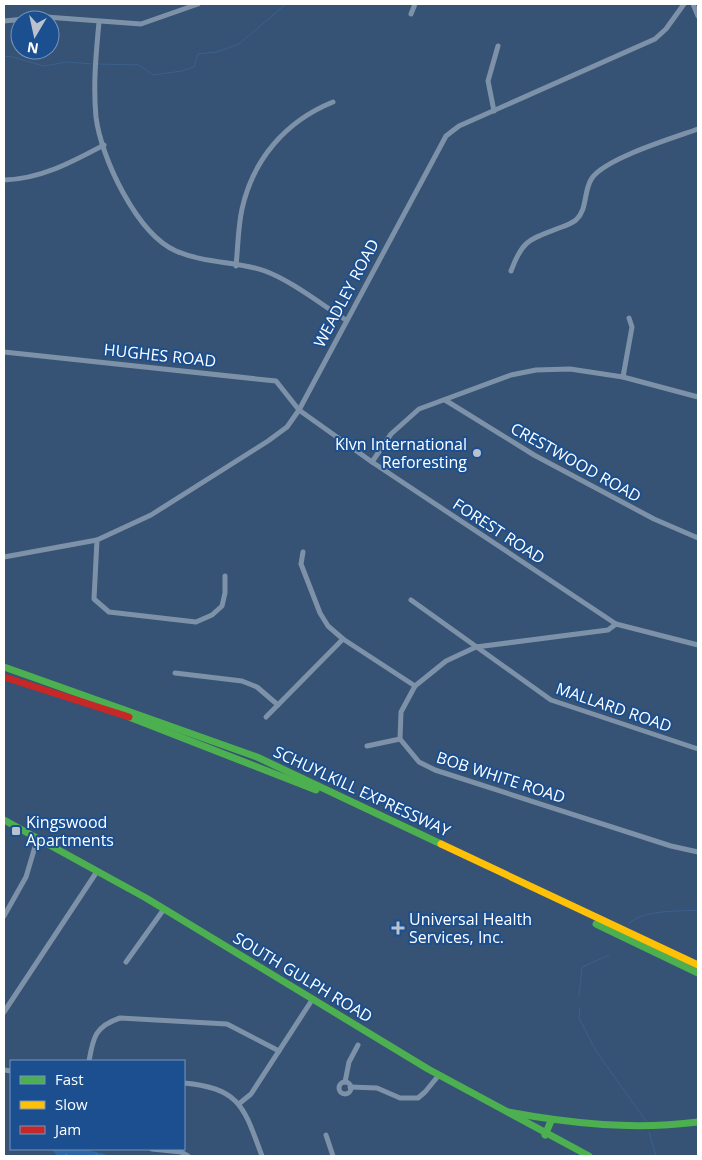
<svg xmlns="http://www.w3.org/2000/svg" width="702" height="1160" viewBox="0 0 702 1160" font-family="'Open Sans',sans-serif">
<defs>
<pattern id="grass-tufts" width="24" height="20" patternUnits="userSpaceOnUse" patternTransform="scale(1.25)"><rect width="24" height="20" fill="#2f66a5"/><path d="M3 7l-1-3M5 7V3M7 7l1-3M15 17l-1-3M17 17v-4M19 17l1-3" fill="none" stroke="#4e7db2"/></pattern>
</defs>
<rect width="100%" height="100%" fill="#365274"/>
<path fill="url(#grass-tufts)" d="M52 1149H90L91 1151 105 1154 106 1156H57Z"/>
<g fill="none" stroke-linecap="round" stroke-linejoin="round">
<g stroke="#3b618d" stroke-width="1">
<path d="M4 56 12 57 44 66 67 62 93 64"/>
<path d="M97 64 139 65 153 75 182 71 194 67 198 54 217 52 239 44 286 4"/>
<path d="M629 923C646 909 677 912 698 910"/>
<path d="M579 996 582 967 609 955"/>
<path d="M580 1008 579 1018 596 1051 646 1121"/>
<path d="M649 1132 656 1156"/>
</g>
<g stroke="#7d92a8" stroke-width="5">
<path d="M693 4 698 16"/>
<path d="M411 14 415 4"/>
<path d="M4 21 46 17 141 24 198 4"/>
<path d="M99 22C96 54 93 85 96 117 101 158 137 234 176 251 206 264 238 261 265 271 292 281 322 305 346 320"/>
<path d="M494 111 488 81 498 46"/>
<path d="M4 180C41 179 72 162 104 145"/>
<path d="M236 266C238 247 238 227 242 209 253 159 286 121 333 102"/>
<path d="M511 271C523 239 529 240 559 228 565 226 571 224 576 220 588 209 583 191 592 178 606 158 673 138 698 129"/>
<path d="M4 352 276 381 299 410 372 462 616 624 698 645"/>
<path d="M623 377 632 327 629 318"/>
<path d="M445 400 534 455 654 519 698 538"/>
<path d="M372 462 391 434 419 409 511 375 536 370 570 369 623 377 698 397"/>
<path d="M97 540 94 599 109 612 196 622 212 615 222 606 225 593V576"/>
<path d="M303 552 301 564 320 613 328 626 343 639 415 686"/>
<path d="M4 557 97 540 151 515 268 441 287 427 299 410 446 136 459 126 655 39 666 29 684 4"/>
<path d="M411 600 551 700 698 749"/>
<path d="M616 624 608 630 476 647 446 661 415 686 401 712 400 739 419 762 435 770 671 846 698 852"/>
<path d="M175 673 242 681 257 687 278 705"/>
<path d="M266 717 343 639"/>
<path d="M367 746 400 739"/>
<path d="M4 916 26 877 37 840"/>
<path d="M126 962 164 909"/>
<path d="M4 1012 96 873"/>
<path d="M89 1061C93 1038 95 1026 120 1018L227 1024 279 1051"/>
<path d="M4 1070 11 1071"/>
<circle cx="345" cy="1088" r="6"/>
<path d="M345 1082 349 1062 358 1045"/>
<path d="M184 1083C241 1088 244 1108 262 1156"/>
<path d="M350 1087 377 1088 400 1098H418L425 1092 439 1075"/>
<path d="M240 1103 251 1094 312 1000"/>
<path d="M326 1135 333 1156"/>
<path d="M152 1149 181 1152 188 1156"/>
</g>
<g stroke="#4caf50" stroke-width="7">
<path d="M4 667 257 757 441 844"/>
<path d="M129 717 316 790"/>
<path d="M4 820 146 898 428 1069 589 1156"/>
<path d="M596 924 698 973"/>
<path d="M508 1112C572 1124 634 1130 698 1122"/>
<path d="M545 1135 551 1121"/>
</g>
<path stroke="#ffc107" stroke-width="7" d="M441 844 698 965"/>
<path stroke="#c62828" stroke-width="7" d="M4 677 129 717"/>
</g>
<g fill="#b9c2ce" stroke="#1b4f8f" stroke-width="2">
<circle cx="477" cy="453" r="5"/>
<rect x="11" y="826" width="10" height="10" rx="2.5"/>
<path d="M395.5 920.5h5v5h5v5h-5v5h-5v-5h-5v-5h5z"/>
</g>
<g text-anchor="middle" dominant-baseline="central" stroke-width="4" stroke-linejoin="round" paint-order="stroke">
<g font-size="16" fill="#fff" stroke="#1b4f8f">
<text transform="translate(346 293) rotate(-62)">WEADLEY ROAD</text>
<text transform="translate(160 355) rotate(6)">HUGHES ROAD</text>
<text transform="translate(576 462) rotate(29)">CRESTWOOD ROAD</text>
<text transform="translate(499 531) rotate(33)">FOREST ROAD</text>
<text transform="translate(614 707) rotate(19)">MALLARD ROAD</text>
<text transform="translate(501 777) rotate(18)">BOB WHITE ROAD</text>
<text transform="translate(362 791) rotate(25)">SCHUYLKILL EXPRESSWAY</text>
<text transform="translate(303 977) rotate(31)">SOUTH GULPH ROAD</text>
</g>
<g font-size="16" fill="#fff" stroke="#1b4f8f" text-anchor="start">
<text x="467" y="444" text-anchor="end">Klvn International<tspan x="467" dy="18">Reforesting</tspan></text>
<text x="26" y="822">Kingswood<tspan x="26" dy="18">Apartments</tspan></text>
<text x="409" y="919">Universal Health<tspan x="409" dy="18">Services, Inc.</tspan></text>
</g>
</g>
<rect width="702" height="1160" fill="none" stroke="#ffffff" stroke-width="10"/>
<rect x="10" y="1060" width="175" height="90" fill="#1b4f8f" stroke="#7695bc"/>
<rect x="20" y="1076" width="25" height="8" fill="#4caf50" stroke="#7695bc"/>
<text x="55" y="1085" font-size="15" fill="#ffffff">Fast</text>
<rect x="20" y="1101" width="25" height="8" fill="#ffc107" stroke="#7695bc"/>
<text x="55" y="1110" font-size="15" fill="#ffffff">Slow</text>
<rect x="20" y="1126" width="25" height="8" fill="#c62828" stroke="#7695bc"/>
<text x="55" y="1135" font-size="15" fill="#ffffff">Jam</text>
<g transform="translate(35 35) rotate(189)"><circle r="24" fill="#1b4f8f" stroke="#7695bc"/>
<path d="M0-4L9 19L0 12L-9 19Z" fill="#b9c2ce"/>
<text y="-8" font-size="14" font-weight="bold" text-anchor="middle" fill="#ffffff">N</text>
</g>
</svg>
